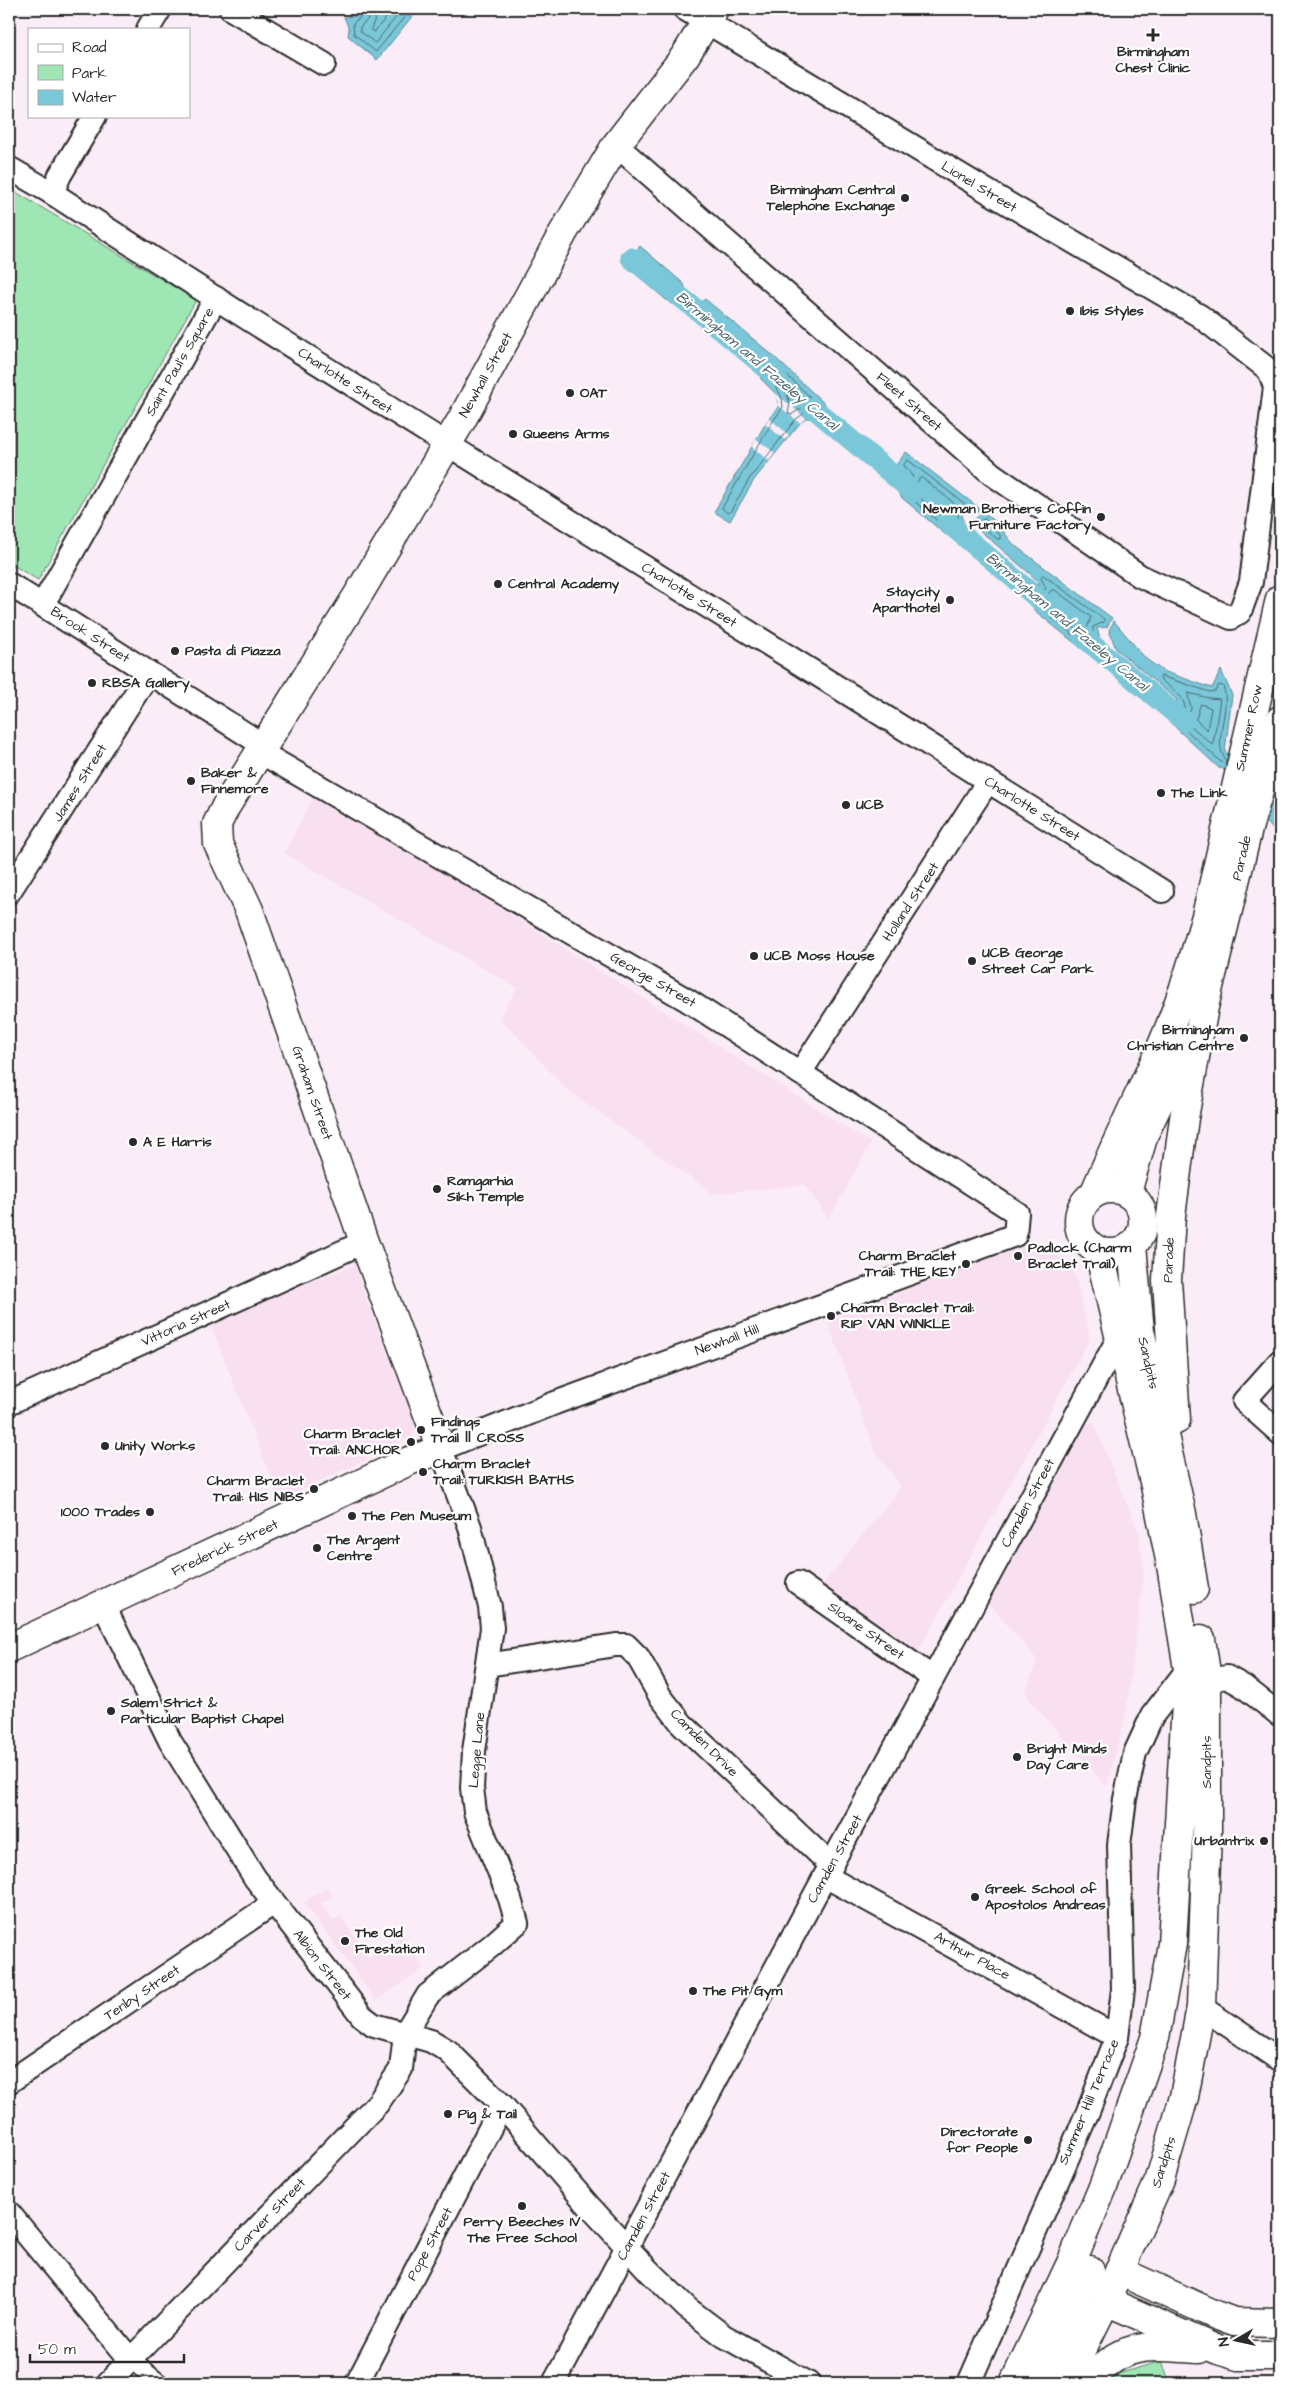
<svg xmlns="http://www.w3.org/2000/svg" width="1289" height="2392" viewBox="0 0 1289 2392" font-family="'Architects Daughter',sans-serif">
<rect width="100%" height="100%" fill="#fbedf7"/>
<filter id="ink" filterUnits="userSpaceOnUse"><feTurbulence type="fractalNoise" baseFrequency=".02" numOctaves="2"/><feDisplacementMap in="SourceGraphic" scale="10" xChannelSelector="R" yChannelSelector="G"/><feConvolveMatrix kernelMatrix="1 2 1 2 8 2 1 2 1" color-interpolation-filters="sRGB"/></filter>
<g filter="url(#ink)">
<g fill="#f9e0f1">
<path d="M315 793 533 928 871 1143 829 1219 804 1185 713 1194 566 1089 499 1017 517 988 284 853Z"/>
<path d="M1030 1245 1045 1246 1054 1250 1070 1267 1076 1277 1090 1339 917 1654 822 1585 901 1487 876 1453 827 1321 955 1270Z"/>
<path d="M355 1265 364 1293 415 1423 413 1435 378 1454 280 1500 210 1324 275 1295Z"/>
<path d="M1094 1423 1139 1533 1144 1574 1126 1714 1107 1787 1031 1702 1025 1692 1037 1660 987 1602 1054 1484 1083 1424Z"/>
<path d="M327 1887 332 1896 321 1903 333 1921 341 1916 369 1958 402 1934 424 1968 376 2001 304 1902Z"/>
</g>
<g fill="#9ee6b3" stroke="#64886f">
<path d="M9 188 196 300 38 580 9 563Z"/>
<path d="M1162 2361 1170 2383H1109L1117 2374Z"/>
</g>
<g fill="#7ac7d9" stroke="#5a8993">
<path d="M354 9H407L414 14 377 60 348 36 349 29 344 17 357 16Z"/>
<path d="M640 246 684 284 688 299 697 310 681 304H671L625 265Z"/>
<path d="M705 299 770 353 825 404 826 412 833 425 821 420 806 418 800 423 754 480 730 521 714 512 767 421 779 406 775 393 761 379 755 358 762 359 763 356 701 302Z"/>
<path d="M906 452 979 508 976 513H962L964 528 969 541 953 533 946 535 901 497 892 474 904 478 909 477 896 465Z"/>
<path d="M982 511 996 522 1014 545 1112 618 1107 627 1097 628 1104 655 1090 648 1082 649 1034 610 1033 600 1027 589H1041L1036 579 977 528 975 520Z"/>
<path d="M1114 621 1146 659 1163 671 1212 688 1221 670 1232 695 1225 751 1274 807 1277 797H1280V809L1278 811 1280 838 1221 767 1220 769 1176 728 1163 704 1180 709 1176 699 1116 649 1109 630Z"/>
</g>
<g fill="#fbedf7">
<path d="M775 393 806 418 800 423 779 406Z"/>
<path d="M769 418 789 435 785 440 765 424Z"/>
<path d="M756 439 775 453 769 461 752 447Z"/>
</g>
<g fill="none" stroke-linecap="round" stroke-linejoin="round">
<g stroke="#4b6971" stroke-width="1">
<path d="M359 9 362 16 353 23 354 34 376 52 405 16V9"/>
<path d="M367 9 368 19 360 27V31L375 43 398 15V9"/>
<path d="M375 9V19L371 29 374 32 390 13 391 9"/>
<path d="M640 255 679 286 681 298 672 299 634 266 633 263Z"/>
<path d="M769 359 820 406 821 413 819 414 805 413 796 419 750 478 730 512 727 513 722 508 771 424 783 407C783 386 766 384 763 365Z"/>
<path d="M788 387 808 404 791 415 788 413 790 404 786 390Z"/>
<path d="M908 460 965 504V507L958 512V528L947 529 906 494 902 485 910 481 913 477 904 465Z"/>
<path d="M922 478 954 503 950 521H947L912 491 919 479Z"/>
<path d="M985 519 1000 535V539H997L982 526 981 521Z"/>
<path d="M1043 575 1104 619V622L1093 627V643H1083L1039 607 1037 595 1043 592 1046 588 1041 578Z"/>
<path d="M1052 590H1055L1091 617 1085 634H1082L1045 604 1044 599Z"/>
<path d="M1161 676 1210 692 1215 691 1219 685 1223 686C1232 708 1211 743 1226 760L1225 763 1221 762 1181 725 1177 716 1184 711C1188 697 1170 688 1161 680Z"/>
<path d="M1188 693 1209 698 1220 699 1213 745 1185 721 1191 709Z"/>
<path d="M1201 704 1211 708 1207 730 1196 720Z"/>
</g>
<g stroke="#7ac7d9" stroke-width="21">
<path d="M631 258 697 310 777 377"/>
<path d="M812 407 913 492"/>
<path d="M947 522 1048 607"/>
<path d="M1083 637 1184 721"/>
</g>
<g stroke="#2b2b2b" stroke-width="20">
<path id="pedestrian" d="M130 2359 160 2383"/>
</g>
<g stroke="#2b2b2b" stroke-width="26">
<g id="minor">
<path d="M231 9 324 64"/>
<path d="M148 29 160 9"/>
<path d="M616 145 992 474 1140 576 1231 618 1240 612 1251 582 1275 387 1269 370 1200 316 1012 206 685 9"/>
<path d="M9 168 52 193C418 431 793 656 1162 891"/>
<path d="M52 193 60 175 95 116"/>
<path d="M9 584 263 745"/>
<path d="M43 604 216 298"/>
<path d="M9 892 149 673"/>
<path d="M800 1073 988 781"/>
<path d="M1280 1361 1244 1401 1280 1433"/>
<path d="M9 1403 364 1242"/>
<path d="M798 1583 933 1678"/>
<path d="M103 1604 170 1741 255 1878 362 2016 374 2025 431 2041 448 2051 502 2105 589 2206 649 2271 687 2308 724 2336 808 2383"/>
<path d="M487 1665 616 1645H626L638 1657 660 1696 682 1724 832 1866"/>
<path d="M1207 1680 1227 1677 1243 1686 1280 1715"/>
<path d="M825 1876 1117 2037"/>
<path d="M1201 2007 1280 2060"/>
<path d="M9 2082 274 1903"/>
<path d="M9 2213 130 2359"/>
<path d="M108 2383 378 2103 401 2069 405 2033 428 1995 491 1946 517 1923 510 1899 475 1812 472 1788 474 1751 492 1628 490 1607 470 1527 441 1449 555 1403 1015 1235 1017 1213 687 1000 260 752"/>
<path d="M357 2383 502 2105"/>
<path d="M554 2383 825 1876 1119 1337"/>
<path d="M969 2383 1089 2109 1117 2037 1123 1989 1119 1845 1125 1799 1135 1753 1152 1716 1188 1669"/>
</g>
</g>
<g stroke="#2b2b2b" stroke-width="31">
<g id="tertiary">
<path d="M9 1648 409 1461 441 1449 364 1242 249 910 218 844 217 824 226 806 361 590 461 421 563 233 616 145 685 56 714 9"/>
<path d="M1119 2271 1218 2316 1234 2322 1280 2323"/>
<path d="M1106 2301 1218 2350 1238 2356H1280"/>
<path d="M1088 2383C1122 2340 1150 2346 1199 2349"/>
</g>
</g>
<g stroke="#2b2b2b" stroke-width="31">
<g id="secondary">
<circle cx="1111" cy="1221" r="32"/>
<path d="M1095 1192C1115 1144 1138 1098 1160 1050 1179 1007 1193 962 1206 916L1280 599"/>
<path d="M1127 1192 1144 1134 1189 1040"/>
<path d="M1132 1246 1140 1331 1182 1514 1194 1589"/>
<path d="M1176 1420 1167 1280 1171 1216 1184 1118 1204 1007 1249 825 1280 720"/>
<path d="M1014 2383 1072 2261 1103 2187 1155 2038 1172 1944 1188 1669 1171 1565 1155 1486 1099 1251"/>
<path d="M1037 2383 1090 2270"/>
<path d="M1065 2383 1106 2301 1160 2179 1184 2097 1201 2007 1207 1831V1680L1201 1639"/>
</g>
</g>
<use href="#pedestrian" stroke="#fff" stroke-width="16"/>
<use href="#minor" stroke="#fff" stroke-width="22"/>
<use href="#tertiary" stroke="#fff" stroke-width="28"/>
<use href="#secondary" stroke="#fff" stroke-width="28"/>
</g>
</g>
<g fill="#2b2b2b" stroke="#fff" stroke-width="2">
<path d="M1150.5 27.5h5v5h5v5h-5v5h-5v-5h-5v-5h5z"/>
<circle cx="905" cy="198" r="5"/>
<circle cx="1070" cy="311" r="5"/>
<circle cx="570" cy="393" r="5"/>
<circle cx="513" cy="434" r="5"/>
<circle cx="1101" cy="517" r="5"/>
<circle cx="498" cy="584" r="5"/>
<circle cx="950" cy="600" r="5"/>
<circle cx="175" cy="651" r="5"/>
<circle cx="92" cy="683" r="5"/>
<circle cx="191" cy="781" r="5"/>
<circle cx="1161" cy="793" r="5"/>
<circle cx="846" cy="805" r="5"/>
<circle cx="754" cy="956" r="5"/>
<circle cx="972" cy="961" r="5"/>
<circle cx="1244" cy="1038" r="5"/>
<circle cx="133" cy="1142" r="5"/>
<circle cx="437" cy="1189" r="5"/>
<circle cx="1018" cy="1256" r="5"/>
<circle cx="966" cy="1264" r="5"/>
<circle cx="831" cy="1316" r="5"/>
<circle cx="421" cy="1430" r="5"/>
<circle cx="411" cy="1442" r="5"/>
<circle cx="105" cy="1446" r="5"/>
<circle cx="423" cy="1472" r="5"/>
<circle cx="314" cy="1489" r="5"/>
<circle cx="150" cy="1512" r="5"/>
<circle cx="352" cy="1516" r="5"/>
<circle cx="317" cy="1548" r="5"/>
<circle cx="111" cy="1711" r="5"/>
<circle cx="1017" cy="1757" r="5"/>
<circle cx="1264" cy="1841" r="5"/>
<circle cx="975" cy="1897" r="5"/>
<circle cx="345" cy="1941" r="5"/>
<circle cx="693" cy="1991" r="5"/>
<circle cx="448" cy="2114" r="5"/>
<circle cx="1028" cy="2140" r="5"/>
<circle cx="522" cy="2206" r="5"/>
</g>
<g text-anchor="middle" dominant-baseline="central" stroke-width="4.5" stroke-linejoin="round" paint-order="stroke">
<g font-size="14" font-weight="bold" fill="#2b2b2b" stroke="#fff" text-anchor="start">
<text x="1153" y="52" text-anchor="middle">Birmingham<tspan x="1153" dy="16">Chest Clinic</tspan></text>
<text x="895" y="190" text-anchor="end">Birmingham Central<tspan x="895" dy="16">Telephone Exchange</tspan></text>
<text x="1080" y="311">Ibis Styles</text>
<text x="580" y="393">OAT</text>
<text x="523" y="434">Queens Arms</text>
<text x="1091" y="509" text-anchor="end">Newman Brothers Coffin<tspan x="1091" dy="16">Furniture Factory</tspan></text>
<text x="508" y="584">Central Academy</text>
<text x="940" y="592" text-anchor="end">Staycity<tspan x="940" dy="16">Aparthotel</tspan></text>
<text x="185" y="651">Pasta di Piazza</text>
<text x="102" y="683">RBSA Gallery</text>
<text x="201" y="773">Baker &amp;<tspan x="201" dy="16">Finnemore</tspan></text>
<text x="1171" y="793">The Link</text>
<text x="856" y="805">UCB</text>
<text x="982" y="953">UCB George<tspan x="982" dy="16">Street Car Park</tspan></text>
<text x="764" y="956">UCB Moss House</text>
<text x="1234" y="1030" text-anchor="end">Birmingham<tspan x="1234" dy="16">Christian Centre</tspan></text>
<text x="143" y="1142">A E Harris</text>
<text x="447" y="1181">Ramgarhia<tspan x="447" dy="16">Sikh Temple</tspan></text>
<text x="1028" y="1248">Padlock (Charm<tspan x="1028" dy="16">Braclet Trail)</tspan></text>
<text x="956" y="1256" text-anchor="end">Charm Braclet<tspan x="956" dy="16">Trail: THE KEY</tspan></text>
<text x="841" y="1308">Charm Braclet Trail:<tspan x="841" dy="16">RIP VAN WINKLE</tspan></text>
<text x="431" y="1422">Findings<tspan x="431" dy="16">Trail ‖ CROSS</tspan></text>
<text x="401" y="1434" text-anchor="end">Charm Braclet<tspan x="401" dy="16">Trail: ANCHOR</tspan></text>
<text x="115" y="1446">Unity Works</text>
<text x="433" y="1464">Charm Braclet<tspan x="433" dy="16">Trail: TURKISH BATHS</tspan></text>
<text x="304" y="1481" text-anchor="end">Charm Braclet<tspan x="304" dy="16">Trail: HIS NIBS</tspan></text>
<text x="140" y="1512" text-anchor="end">1000 Trades</text>
<text x="362" y="1516">The Pen Museum</text>
<text x="327" y="1540">The Argent<tspan x="327" dy="16">Centre</tspan></text>
<text x="121" y="1703">Salem Strict &amp;<tspan x="121" dy="16">Particular Baptist Chapel</tspan></text>
<text x="1027" y="1749">Bright Minds<tspan x="1027" dy="16">Day Care</tspan></text>
<text x="1254" y="1841" text-anchor="end">Urbantrix</text>
<text x="985" y="1889">Greek School of<tspan x="985" dy="16">Apostolos Andreas</tspan></text>
<text x="355" y="1933">The Old<tspan x="355" dy="16">Firestation</tspan></text>
<text x="703" y="1991">The Pit Gym</text>
<text x="458" y="2114">Pig &amp; Tail</text>
<text x="1018" y="2132" text-anchor="end">Directorate<tspan x="1018" dy="16">for People</tspan></text>
<text x="522" y="2222" text-anchor="middle">Perry Beeches IV<tspan x="522" dy="16">The Free School</tspan></text>
</g>
<g font-size="14" fill="#2b2b2b" stroke="#fff">
<text transform="translate(979 187) rotate(31)">Lionel Street</text>
<text transform="translate(180 362) rotate(-60)">Saint Paul's Square</text>
<text transform="translate(486 375) rotate(-61)">Newhall Street</text>
<text transform="translate(345 381) rotate(33)">Charlotte Street</text>
<text transform="translate(909 402) rotate(41)">Fleet Street</text>
<text transform="translate(689 595) rotate(32)">Charlotte Street</text>
<text transform="translate(90 635) rotate(33)">Brook Street</text>
<text transform="translate(1249 728) rotate(-78)">Summer Row</text>
<text transform="translate(80 783) rotate(-58)">James Street</text>
<text transform="translate(1032 809) rotate(32)">Charlotte Street</text>
<text transform="translate(1242 858) rotate(-77)">Parade</text>
<text transform="translate(911 902) rotate(-57)">Holland Street</text>
<text transform="translate(653 980) rotate(30)">George Street</text>
<text transform="translate(312 1093) rotate(71)">Graham Street</text>
<text transform="translate(1169 1260) rotate(-88)">Parade</text>
<text transform="translate(186 1323) rotate(-24)">Vittoria Street</text>
<text transform="translate(727 1340) rotate(-20)">Newhall Hill</text>
<text transform="translate(1148 1363) rotate(77)">Sandpits</text>
<text transform="translate(1028 1503) rotate(-62)">Camden Street</text>
<text transform="translate(225 1548) rotate(-25)">Frederick Street</text>
<text transform="translate(866 1631) rotate(35)">Sloane Street</text>
<text transform="translate(704 1743) rotate(45)">Camden Drive</text>
<text transform="translate(477 1750) rotate(-85)">Legge Lane</text>
<text transform="translate(1207 1762) rotate(-90)">Sandpits</text>
<text transform="translate(835 1859) rotate(-61)">Camden Street</text>
<text transform="translate(972 1956) rotate(29)">Arthur Place</text>
<text transform="translate(322 1965) rotate(52)">Albion Street</text>
<text transform="translate(142 1993) rotate(-34)">Tenby Street</text>
<text transform="translate(1089 2102) rotate(-67)">Summer Hill Terrace</text>
<text transform="translate(1164 2162) rotate(-72)">Sandpits</text>
<text transform="translate(270 2215) rotate(-46)">Carver Street</text>
<text transform="translate(644 2216) rotate(-62)">Camden Street</text>
<text transform="translate(430 2244) rotate(-62)">Pope Street</text>
</g>
<g font-size="15" font-style="italic" fill="#476268" stroke="#fff">
<text transform="translate(757 361) rotate(40)">Birmingham and Fazeley Canal</text>
<text transform="translate(1067 622) rotate(40)">Birmingham and Fazeley Canal</text>
</g>
</g>
<rect width="1289" height="2392" fill="none" stroke="#fff" stroke-width="30"/>
<rect x="15" y="15" width="1259" height="2362" fill="none" stroke="#2b2b2b" stroke-width="2" filter="url(#ink)"/>
<rect x="28" y="28" width="162" height="90" fill="#ffffff" stroke="#aaaaaa"/>
<rect x="38" y="44" width="25" height="8" fill="#ffffff" stroke="#aaaaaa"/>
<text x="72" y="52" font-size="15" fill="#2b2b2b">Road</text>
<rect x="38" y="65" width="25" height="15" fill="#9ee6b3" stroke="#aaaaaa"/>
<text x="72" y="78" font-size="15" fill="#2b2b2b">Park</text>
<rect x="38" y="90" width="25" height="15" fill="#7ac7d9" stroke="#aaaaaa"/>
<text x="72" y="102" font-size="15" fill="#2b2b2b">Water</text>
<g transform="translate(1236 2340) rotate(261)" stroke="#ffffff" stroke-width="4" paint-order="stroke">
<path d="M0-4L9 19L0 12L-9 19Z" fill="#2b2b2b"/>
<text y="-8" font-size="14" font-weight="bold" text-anchor="middle" fill="#2b2b2b">N</text>
</g>
<path d="M30 2354v8h154v-8" fill="none" stroke="#2b2b2b" stroke-width="2.5"/>
<text x="38" y="2354" font-size="15" fill="#2b2b2b" stroke="#ffffff" stroke-width="4" paint-order="stroke">50 m</text>
</svg>
